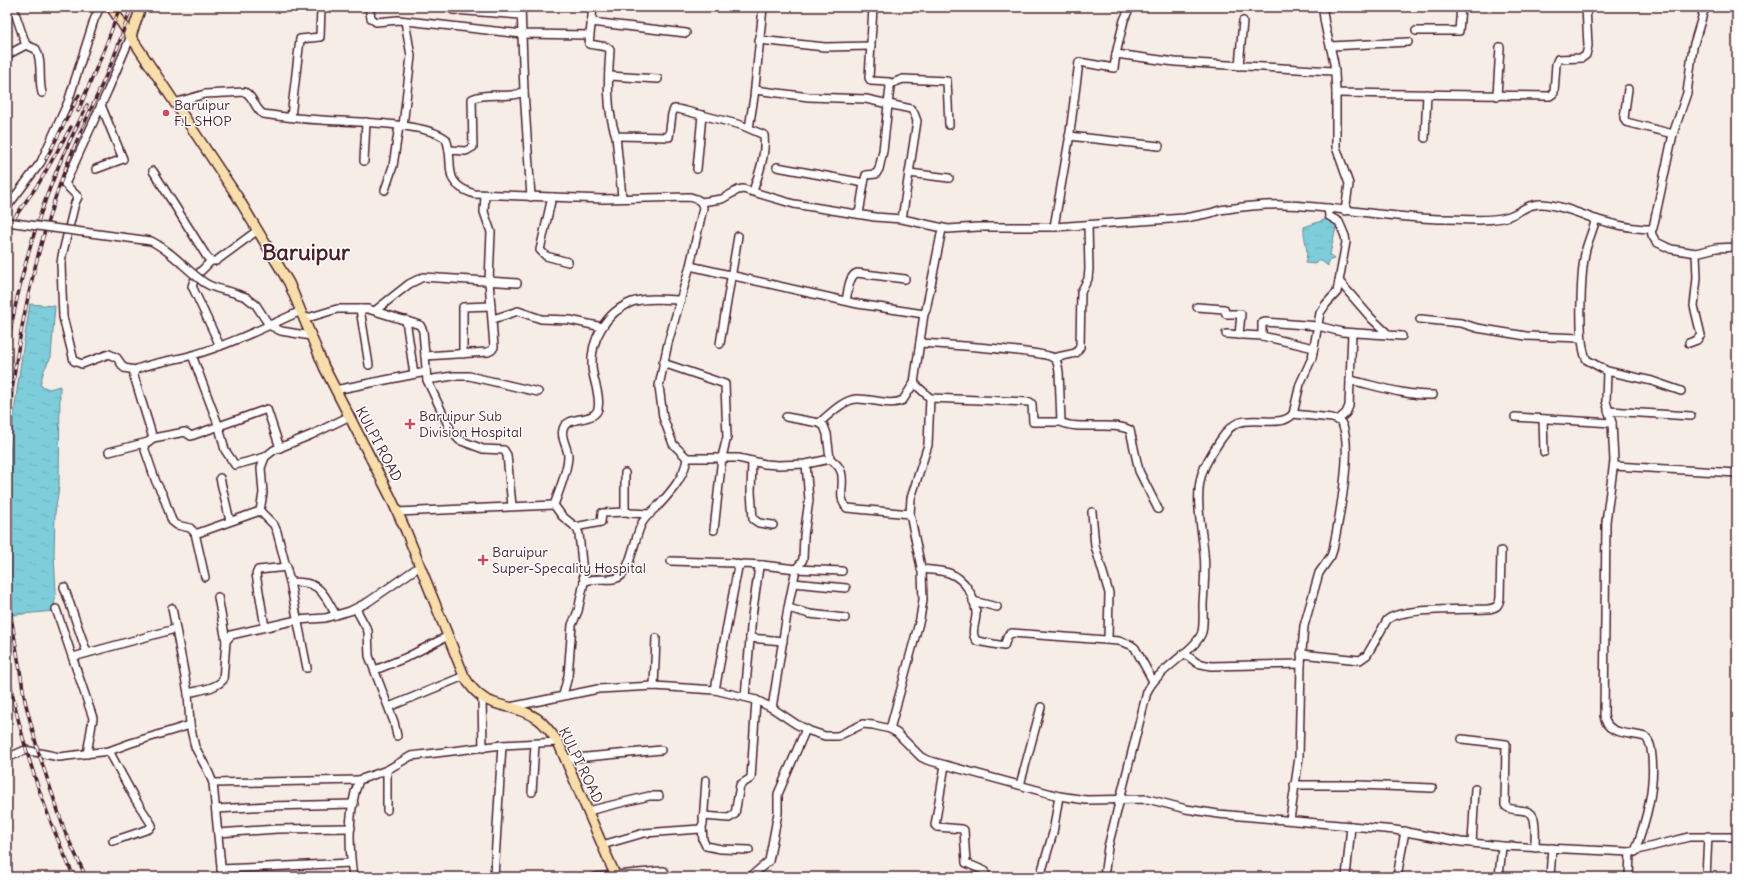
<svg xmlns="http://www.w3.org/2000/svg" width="1744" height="884" viewBox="0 0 1744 884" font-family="Delius,sans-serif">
<defs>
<pattern id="water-ripples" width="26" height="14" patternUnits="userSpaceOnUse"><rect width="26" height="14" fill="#7ecdda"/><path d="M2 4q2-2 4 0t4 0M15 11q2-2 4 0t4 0" fill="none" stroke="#6eb0bb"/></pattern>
</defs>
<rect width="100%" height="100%" fill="#f7ede7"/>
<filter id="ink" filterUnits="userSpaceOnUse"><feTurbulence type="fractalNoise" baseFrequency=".025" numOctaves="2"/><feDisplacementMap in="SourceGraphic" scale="8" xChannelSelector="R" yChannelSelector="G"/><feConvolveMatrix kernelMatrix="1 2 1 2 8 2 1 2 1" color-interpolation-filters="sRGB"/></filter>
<g filter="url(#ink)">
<g fill="url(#water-ripples)" stroke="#698794">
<path d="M1327 219 1337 223 1330 254 1334 259 1328 261V266L1319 259 1316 264 1305 263C1310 251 1303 240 1304 227Z"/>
<path d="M30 304 55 306 51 357 44 370 40 385 49 389 60 386 59 487 55 513 54 554 56 594 53 611 13 615C9 568 6 520 9 473 12 416 21 360 30 304Z"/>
</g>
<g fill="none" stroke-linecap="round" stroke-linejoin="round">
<g stroke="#4a1f2b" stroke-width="10">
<g id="minor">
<path d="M13 7 26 45"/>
<path d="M369 7 371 18 376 22 398 20 522 34 589 35"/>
<path d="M593 7 589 44 607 47 610 50C608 79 606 108 616 136L669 137 672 114 674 109H678L741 125 764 135C766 154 759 174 753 191"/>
<path d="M1130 7 1124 20 1116 54 1175 62 1333 71 1335 73 1336 92 1337 93 1546 96H1550L1554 93 1556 64 1558 59 1582 58 1586 55 1588 46 1586 7"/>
<path d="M1323 7C1323 29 1333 49 1335 71"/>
<path d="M453 10 521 15"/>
<path d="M591 22 686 33"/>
<path d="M1416 31H1459L1461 7"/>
<path d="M131 36 108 90 65 184 78 197 75 203 62 256 61 264 63 317 74 361 82 364 109 354 117 358 124 368 135 370"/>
<path d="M759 40 825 47 871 46"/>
<path d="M1331 46 1408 42"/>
<path d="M7 55 26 45 36 49C43 62 38 78 42 93"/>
<path d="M1239 66 1243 21"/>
<path d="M609 76 658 79"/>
<path d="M890 84 903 79 947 81 949 125"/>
<path d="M1628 89 1624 118 1626 122 1673 134"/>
<path d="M755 90 809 97 866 99 911 109 914 113 917 121 902 219"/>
<path d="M524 91 531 197"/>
<path d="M1336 93V147L1349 184 1345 211"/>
<path d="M1497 96 1500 47"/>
<path d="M174 103 205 94 245 92C254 97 254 108 263 114 283 117 302 119 322 120 349 122 426 122 446 139 456 165 439 182 474 194L603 199 690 197C697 199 702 200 703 208L690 266 668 343 659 386 663 417 673 444 687 458C685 476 671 492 659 505 653 510 646 516 642 523 635 536 631 566 622 575 612 584 595 575 584 582L578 611 572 625 568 676 563 695"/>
<path d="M291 117 300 39 320 37 321 7"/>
<path d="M403 126 411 56 405 21"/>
<path d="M749 128 754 97 763 7"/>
<path d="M616 136 622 197"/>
<path d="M1069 136 1159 146"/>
<path d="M1425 138 1427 94"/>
<path d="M449 150 466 151 473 147 472 99C488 91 511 100 524 91L521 7"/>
<path d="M364 161 366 122"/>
<path d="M777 167 864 183 866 175 876 174 879 169 883 151 890 87 889 82 871 81 869 78 873 7"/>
<path d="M96 169 123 159 101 105"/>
<path d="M697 169 702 115"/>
<path d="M153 171 207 257 211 261H216L258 230"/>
<path d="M909 173 949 178"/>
<path d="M385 190 393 166 399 126"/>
<path d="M552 197 540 250 546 256 568 262"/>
<path d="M701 202 722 199 738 190 743 189 794 204 875 217 902 219 948 229 978 227H1054L1185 218 1211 213 1220 210C1241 207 1262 204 1283 205 1338 206 1391 219 1446 219 1465 219 1487 222 1506 217 1519 214 1527 203 1542 204 1560 205 1578 213 1595 219 1612 224 1633 229 1651 229L1653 228 1673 134 1687 93 1693 47 1705 7"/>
<path d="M7 207 41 162 68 102 94 20 100 7"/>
<path d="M859 214 864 183"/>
<path d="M1596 219C1593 229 1589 239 1586 249 1581 269 1577 344 1587 360L1607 371 1652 381 1681 391"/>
<path d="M1054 227 1069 140 1079 62 1114 68 1116 54"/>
<path d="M1651 229 1652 235 1656 242 1671 249 1696 253 1716 248 1737 247"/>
<path d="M211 261 196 276 192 286 220 346"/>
<path d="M690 266 858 304 924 314"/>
<path d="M1339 281 1371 318 1389 335"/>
<path d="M231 292 246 297 256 305 269 325 281 331 311 336"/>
<path d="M846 301C848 293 848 276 857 273L905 279"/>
<path d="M1197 307 1224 309 1226 314H1241L1239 335"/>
<path d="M360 309 369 365"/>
<path d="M376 310 409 284 423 277 517 283"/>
<path d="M304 319 337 309H368L420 325 423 331 427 380 451 431 459 440 483 449 504 450 507 455 512 506"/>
<path d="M493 319 518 311 541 319 570 320 602 327"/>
<path d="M1420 319 1461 323 1477 328 1526 336 1581 338"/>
<path d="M406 320 414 374"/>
<path d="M1226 334 1262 336 1314 348"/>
<path d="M1262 336V323L1265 322 1318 326 1342 332 1402 336"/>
<path d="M920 343C939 344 1045 351 1054 358 1058 361 1058 367 1059 372L1061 422C1077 431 1113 421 1130 430L1139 471 1158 509"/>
<path d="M1689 343 1697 340 1701 335 1694 306 1697 278 1696 253"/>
<path d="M720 344 738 236"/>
<path d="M463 354V307L491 306"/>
<path d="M192 355 219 427 225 450 235 465 265 457"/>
<path d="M425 356 488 352 492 350 494 347 489 281 491 232 484 212 485 196"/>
<path d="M1053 358 1076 353 1080 347 1081 292 1088 279 1089 269 1088 225"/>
<path d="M663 363 725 384 727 437 722 457 714 530"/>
<path d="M1607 371 1606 401 1612 423 1614 461 1606 522 1604 715C1606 736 1630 732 1645 737 1651 742 1651 749 1652 757 1655 790 1646 820 1635 852"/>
<path d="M427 380 453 376H469L538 392"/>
<path d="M1350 380C1377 386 1406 396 1433 395"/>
<path d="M335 390 426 372"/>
<path d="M930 398 1030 402 1032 404 1033 422H1061"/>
<path d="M1608 411 1691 416"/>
<path d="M786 417 819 423 824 426 827 434 830 459"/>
<path d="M1515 417 1612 423"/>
<path d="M1543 419 1544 452"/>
<path d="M1338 420 1346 413 1349 406 1352 333"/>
<path d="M819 423C829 415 843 400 856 399 871 398 890 407 903 400L914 383 924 314 926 310 942 229"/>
<path d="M153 438 185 432 191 436 267 409 280 448"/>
<path d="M143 444 156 482 163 495 172 521 177 525 190 528 195 533H198L260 511"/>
<path d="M109 452 148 442 153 438 134 376V372L137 369C155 362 175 360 193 355 231 344 265 327 301 311"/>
<path d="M687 458H738L765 464 778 465 806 464 830 459C854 474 833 493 847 508L910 514"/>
<path d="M752 461 751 492 753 519 759 523 773 525"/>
<path d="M1614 466 1737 473"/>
<path d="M625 473V511L630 513 650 514"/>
<path d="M220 478 230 521"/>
<path d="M554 505C559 491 568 470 568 456 568 447 560 438 563 429 567 415 594 423 598 409 601 396 593 380 592 367 590 340 606 312 632 302 646 297 666 300 681 300"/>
<path d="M554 505 562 516 577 528 579 534 584 582"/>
<path d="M397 512 554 505"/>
<path d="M1092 512 1095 546 1109 593 1108 639"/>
<path d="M575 527 601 522 602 513 627 512"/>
<path d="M195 533 205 577"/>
<path d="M671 561 734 563 740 565"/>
<path d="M921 569C930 570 941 570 949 573 965 579 974 595 976 612 977 621 969 634 977 641L1004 646 1008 635 1012 633 1119 641 1131 645 1135 648 1153 681"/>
<path d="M290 582C321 581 322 592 336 615"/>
<path d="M793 583 846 588"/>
<path d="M64 587 87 653"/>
<path d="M218 597 226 641"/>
<path d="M973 601 997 607"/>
<path d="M172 608 188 693"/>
<path d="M788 608 810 614 845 618"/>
<path d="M56 609 93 718 87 754"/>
<path d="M356 609 368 631 369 656 394 722 397 736"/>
<path d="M265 627 256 574 258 570 287 567"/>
<path d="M750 638 783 641"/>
<path d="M1184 653 1197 663 1211 666 1301 664"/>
<path d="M1301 654 1360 660 1367 655 1387 620C1402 607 1467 610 1488 609 1496 608 1499 606 1500 598L1501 551"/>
<path d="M73 657 175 629"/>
<path d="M307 668 290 582 277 532 274 525 260 511 263 493 261 468 265 457 274 450 311 435 348 417"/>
<path d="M375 670 405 658 448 636"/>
<path d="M654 686 656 638"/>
<path d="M715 690 738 567 743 564 762 565"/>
<path d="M745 697 752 616 759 567 762 565 796 569 842 571"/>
<path d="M482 698 483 748"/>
<path d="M389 707 464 676"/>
<path d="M510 707 598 689 654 686 715 690 756 700 772 708 796 724 810 731 825 736H838L863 724 873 725 890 729 897 733 921 757 927 760 1059 796 1086 800 1148 799 1186 809 1218 814 1395 830 1461 842 1502 846 1630 852 1689 837H1737"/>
<path d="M772 708 788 608 796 569 801 563 803 559 804 536 809 500 806 464"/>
<path d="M190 725 195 747 208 771 213 783 222 877"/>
<path d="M890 729 920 619 923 600 922 572 910 514 911 498 928 445 930 398 914 383"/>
<path d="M1462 739 1506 744 1505 805C1511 814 1531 805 1534 819 1536 828 1535 838 1535 848"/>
<path d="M109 751 135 799 152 825 149 829 113 841"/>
<path d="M7 758 25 750 59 757 109 751 131 743 190 725 188 693C199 690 215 689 223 680L226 641 231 635 297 620 325 618 350 611 368 602 420 566"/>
<path d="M565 759 661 750"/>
<path d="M945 765 935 825 937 827 962 829 964 830 966 863 985 871V877"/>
<path d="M387 770V810"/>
<path d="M213 783 359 780"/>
<path d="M1020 785 1041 707"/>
<path d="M1294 785H1359L1432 788"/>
<path d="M532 792 535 744"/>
<path d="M216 809 269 806 354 804"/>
<path d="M588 811 649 796H659"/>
<path d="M703 816 729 818 735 814 740 785 751 778 756 700"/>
<path d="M1290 820 1299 757 1301 664 1304 626 1319 573 1331 556 1333 550C1338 524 1354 447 1342 424 1340 420 1336 419 1332 418L1293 414"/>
<path d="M702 827 703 840 706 846 721 849 749 850"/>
<path d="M218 833 277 829 351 828"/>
<path d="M1472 843 1475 789"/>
<path d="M602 845 644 833 700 829 703 824 706 780"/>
<path d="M221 869 351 863"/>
<path d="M353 877C349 847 348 808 359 780L387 770 411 756 502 745 558 742"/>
<path d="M494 877 502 745"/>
<path d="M595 877 660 871H664L667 877"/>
<path d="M750 877 769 861 778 813V794L806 729"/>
<path d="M1040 877 1053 833 1059 796"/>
<path d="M1104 877 1108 847 1147 692C1157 669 1197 650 1202 632 1204 623 1203 613 1203 604 1204 587 1206 570 1204 553 1202 529 1195 501 1201 477 1204 464 1219 441 1228 430 1245 410 1279 431 1293 414L1300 384 1312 358 1320 313 1326 304 1337 292 1346 242 1345 236 1339 222 1329 216 1328 208"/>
<path d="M1346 877 1351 826"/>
<path d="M1397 877 1405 831"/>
<path d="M1499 877 1502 846"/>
<path d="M1550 877 1552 848"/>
<path d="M1629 877 1630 852"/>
<path d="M1706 877 1708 836"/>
</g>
</g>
<g stroke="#4a1f2b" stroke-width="12">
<g id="major">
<path d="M111 7 237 196 289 283 324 367 390 496 406 531 464 676C486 714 508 699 538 719 546 725 552 734 558 742L616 877"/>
<path d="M131 36 141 7"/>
</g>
</g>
<use href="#minor" stroke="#fff" stroke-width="7"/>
<use href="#major" stroke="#f8deab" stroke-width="9"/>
<g stroke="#4a1f2b" stroke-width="3.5">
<g id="rail">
<path d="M78 111 105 48 120 7"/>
<path d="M46 159 79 95"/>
<path d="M7 228 39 183 71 127"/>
<path d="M7 349C17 291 32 231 55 175 64 151 76 129 87 105"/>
<path d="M7 441C14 351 32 262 62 178 76 139 95 102 111 64 119 45 125 26 131 7"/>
<path d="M7 592 25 701 38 751 65 832 86 877"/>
<path d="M7 665C19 739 43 809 74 877"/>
</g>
</g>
<use href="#rail" stroke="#fff" stroke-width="2" stroke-dasharray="6" stroke-linecap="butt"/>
<g stroke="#4a1f2b" stroke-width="10" stroke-linecap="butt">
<path id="minor-bridge" d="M7 222 151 241C172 251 186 270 205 283 213 288 222 290 231 292"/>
</g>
<use href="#minor-bridge" stroke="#fff" stroke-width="7"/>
</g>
</g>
<g fill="#d1495b" stroke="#fff" stroke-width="1.5">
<circle cx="166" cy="113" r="4"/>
<path d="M408 418h4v4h4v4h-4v4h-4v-4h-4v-4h4z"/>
<path d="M481 554h4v4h4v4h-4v4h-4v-4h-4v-4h4z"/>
</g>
<g text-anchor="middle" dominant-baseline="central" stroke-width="3" stroke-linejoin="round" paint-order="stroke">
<g font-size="14" fill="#4a1f2b" stroke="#fff" text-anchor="start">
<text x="174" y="105">Baruipur<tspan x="174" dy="16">F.L SHOP</tspan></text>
<text x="419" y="416">Baruipur Sub<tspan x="419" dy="16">Division Hospital</tspan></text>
<text x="492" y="552">Baruipur<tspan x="492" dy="16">Super-Specality Hospital</tspan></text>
</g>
<g font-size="14" fill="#4a1f2b" stroke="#fff">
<text transform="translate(379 444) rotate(62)">KULPI ROAD</text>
<text transform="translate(581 765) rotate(64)">KULPI ROAD</text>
</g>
<g font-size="22" font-weight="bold" fill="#4a1f2b" stroke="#fff">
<text x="306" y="252">Baruipur</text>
</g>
</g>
<rect width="1744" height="884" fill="none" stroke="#fff" stroke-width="24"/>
<rect x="12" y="12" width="1720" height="860" fill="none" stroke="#4a1f2b" stroke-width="1.5" filter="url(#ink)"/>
</svg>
